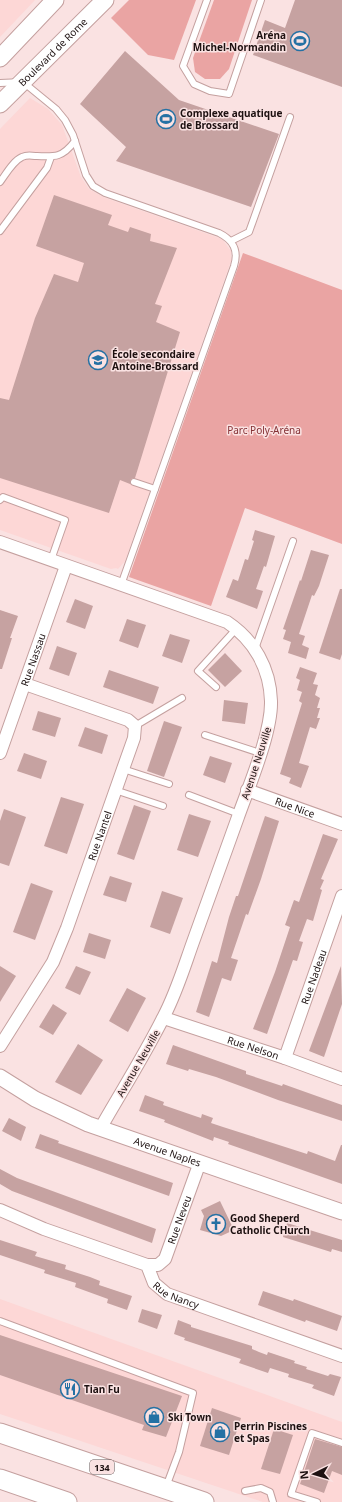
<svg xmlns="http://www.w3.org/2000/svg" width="342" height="1502" viewBox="0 0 342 1502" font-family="'Noto Sans',sans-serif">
<rect width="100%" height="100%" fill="#fae2e2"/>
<g fill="#fdd7d6">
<path d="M0 0H35L0 37Z"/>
<path d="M30 98 48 109 62 125 81 177 89 189 103 197 222 239 231 251V261L125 561 118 569 116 568 111 569 0 530V129Z"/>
<path d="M0 1299 342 1422V1502H263L0 1414Z"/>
</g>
<g fill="#eaa4a3">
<path d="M129 0H196L174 60 148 55 111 18Z"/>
<path d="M214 0H252L229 69 220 79H205L195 72 193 58Z"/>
<path d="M243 253 342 290V544L245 508 211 606 129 577Z"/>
</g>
<g fill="#c6a2a1">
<path d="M295 0H342V87L253 55 265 20 285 28Z"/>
<path d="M125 51 179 100 279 134 251 207 116 161 126 147 80 104Z"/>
<path d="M54 195 112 215 108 225 128 232 130 227 151 234 150 241 177 248 155 304 162 306 156 322 180 332 135 478 131 479 130 484 120 480 109 513 0 478V398L9 400 35 318 54 274 78 282 84 263 36 246Z"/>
<path d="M255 530 275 536 266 567 264 566 256 589 263 591 257 609 226 597 233 579 238 581 245 559 248 560 254 541 252 540Z"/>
<path d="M311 550 329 555 319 586 314 596 312 595 299 634 305 636 302 645 309 648 306 659 288 653 291 642 283 639 286 630 283 629 300 580 301 581Z"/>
<path d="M340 589H342V654L340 660 319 653Z"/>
<path d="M75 599 93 606 85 629 66 622Z"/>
<path d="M0 610 18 616 10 638H12L2 669H0Z"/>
<path d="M127 619 146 625 138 648 119 641Z"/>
<path d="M170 634 190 640 182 663 162 656Z"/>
<path d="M57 646 77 653 69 676 49 669Z"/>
<path d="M225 653 242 671 225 687 208 670Z"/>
<path d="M300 667 317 673 313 684 318 685 315 695 320 698 317 708H320L317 718H320L316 729 310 727 299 763 309 766 301 788 289 783 291 778 280 774 302 703 299 701 302 692 297 690 300 680 296 678Z"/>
<path d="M109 670 159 687 153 704 103 687Z"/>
<path d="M224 700 248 703 245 724 222 721Z"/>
<path d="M38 711 61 718 55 737 32 730Z"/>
<path d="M164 721 182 727 164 777 147 771Z"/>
<path d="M85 727 108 735 102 754 78 746Z"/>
<path d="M24 753 47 761 41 779 17 771Z"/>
<path d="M210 756 232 763 225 783 203 775Z"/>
<path d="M61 797 84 804 67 854 44 846Z"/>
<path d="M134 805 151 811 134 860 117 854Z"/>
<path d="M4 809 26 817 9 866 0 863V821Z"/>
<path d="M189 814 211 821 198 857 177 850Z"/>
<path d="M265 816 279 821 261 879 248 915 246 914 231 958 238 960 231 981 222 978 209 1017 196 1012 212 961 217 963 229 917 236 896H238Z"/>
<path d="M323 834 338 839 321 879 324 880 320 889 322 890 313 921 307 919 299 941 303 942 297 961 293 960 267 1034 253 1029 275 972 290 927 285 925 294 900 299 902Z"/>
<path d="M110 876 132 883 126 902 103 895Z"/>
<path d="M31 883 53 891 35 940 13 932Z"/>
<path d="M162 891 183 898 170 934 150 927Z"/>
<path d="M89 933 111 940 105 959 83 952Z"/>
<path d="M0 966 16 976 0 1002Z"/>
<path d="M76 966 91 972 80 995 65 988Z"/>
<path d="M341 966 342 1004 324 1057 309 1051Z"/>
<path d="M127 988 146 998 128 1032 109 1021Z"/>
<path d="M53 1004 67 1013 53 1035 39 1027Z"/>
<path d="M78 1044 103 1060 81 1095 55 1082Z"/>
<path d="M173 1045 246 1071V1074L282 1086 283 1084 342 1105V1121L278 1100 216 1077 189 1069 188 1071 166 1064Z"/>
<path d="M145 1095 164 1102 163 1105 195 1116 201 1118 202 1114 213 1118 211 1123 223 1127 307 1154 308 1151 335 1161 341 1145H342V1184L228 1144 229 1142 214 1137 213 1141 164 1122 165 1120 139 1111Z"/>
<path d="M9 1118 26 1127 21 1141 2 1131Z"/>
<path d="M40 1134 59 1141 58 1143 173 1183 169 1196 35 1148Z"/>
<path d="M0 1169 17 1178 156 1229 152 1243 12 1191 0 1184Z"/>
<path d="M220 1201 234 1230 221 1236 200 1230 204 1216 201 1210Z"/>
<path d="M287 1223 342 1240V1252L332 1249 331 1252 283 1237Z"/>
<path d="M0 1240 37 1252 35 1256 66 1265 65 1269 90 1277 100 1281 99 1285 132 1296 127 1310 107 1303 108 1299 75 1287 76 1283 44 1273 45 1270 0 1255Z"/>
<path d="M263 1291 293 1301 294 1299 342 1316 337 1331 306 1320 305 1322 258 1305Z"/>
<path d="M142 1309 162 1315 157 1329 138 1322Z"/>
<path d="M178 1320 191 1325V1327L252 1346V1349L259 1352 267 1355 268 1352 295 1361 294 1363 307 1367 306 1369 328 1376 330 1374 341 1377 334 1396 312 1388 314 1385 288 1377 289 1374 270 1368 268 1373 239 1363 241 1359 184 1340 185 1338 174 1334Z"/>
<path d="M0 1335 182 1396 166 1437 142 1430 144 1425 0 1375Z"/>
<path d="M212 1408 241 1418 229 1455 200 1446Z"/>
<path d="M274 1429 293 1435 280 1474 261 1469Z"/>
<path d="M315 1439 342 1447V1475L332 1471 324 1493 300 1484Z"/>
</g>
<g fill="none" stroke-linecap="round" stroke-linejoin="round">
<g stroke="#c4a09f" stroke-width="8">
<g id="service">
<path d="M207 0 183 66 194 84 210 91 229 94 261 0"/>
<path d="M0 83 23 82 56 109 65 120 73 135 86 175 93 186 105 193 219 233C233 240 239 250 234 266L121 585"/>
<path d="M0 182C6 174 13 161 22 157 26 155 30 155 35 156 55 157 62 158 75 141"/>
<path d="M0 231 47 168 51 157"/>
<path d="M231 241 249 232 290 117"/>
<path d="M134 482 155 489"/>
<path d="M0 500 3 497 65 520 51 560"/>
<path d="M255 649 293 541"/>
<path d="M216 687 198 671 237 628"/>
<path d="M135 726 182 698"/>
<path d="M205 735 260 753"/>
<path d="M123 769 169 784"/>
<path d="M115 790 163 806"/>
<path d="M189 795 239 814"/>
<path d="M0 1321 193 1393 179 1452 166 1487"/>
<path d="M245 1491 261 1488 270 1492 273 1502"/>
<path d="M317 1502 291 1494 312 1433 342 1443"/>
</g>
</g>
<g stroke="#c4a09f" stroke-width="14">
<g id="minor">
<path d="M0 542 227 622C254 640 270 668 271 701 272 732 249 786 238 817 223 858 208 900 193 942 184 967 176 994 163 1018 144 1056 121 1092 100 1129"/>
<path id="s1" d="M0 753 66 566"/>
<path id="s2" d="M247 790 342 824"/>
<path id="s3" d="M164 1018 285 1058 342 1079"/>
<path id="s4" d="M0 1046 53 962 67 928 123 769 134 738 135 726 128 720 25 684"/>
<path id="s5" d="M285 1058 342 896"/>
<path id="s6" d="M0 1210 44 1229 147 1265 154 1283 167 1294 342 1356"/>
<path id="s7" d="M147 1265H158L165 1259 200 1162"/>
</g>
</g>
<g stroke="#c4a09f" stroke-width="17">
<g id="tertiary">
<path id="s8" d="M0 1077 35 1099 88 1124 342 1212"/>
</g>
</g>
<g stroke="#c4a09f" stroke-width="19">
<g id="secondary">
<path d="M0 58 55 0"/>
<path id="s9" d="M0 104 105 0"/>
</g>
</g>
<g stroke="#c4a09f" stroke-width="21">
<g id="primary">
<path d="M0 1433 204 1502"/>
<path d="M0 1479 67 1502"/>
</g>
</g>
<use href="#service" stroke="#fff" stroke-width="6"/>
<use href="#minor" stroke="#fff" stroke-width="12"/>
<use href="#tertiary" stroke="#fff" stroke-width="15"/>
<use href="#secondary" stroke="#fff" stroke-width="17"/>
<use href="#primary" stroke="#fff" stroke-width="19"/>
</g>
<defs>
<g id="stadium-ring" transform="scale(1)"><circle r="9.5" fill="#fae2e2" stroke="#2571a4" stroke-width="1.5"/><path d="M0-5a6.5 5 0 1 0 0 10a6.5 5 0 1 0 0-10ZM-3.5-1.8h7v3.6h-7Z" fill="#2571a4"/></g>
<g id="school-ring" transform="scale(1)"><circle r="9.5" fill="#fae2e2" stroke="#2571a4" stroke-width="1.5"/><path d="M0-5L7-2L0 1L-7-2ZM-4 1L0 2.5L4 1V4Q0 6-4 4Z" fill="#2571a4"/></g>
<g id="church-ring" transform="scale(1)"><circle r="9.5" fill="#fae2e2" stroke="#2571a4" stroke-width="1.5"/><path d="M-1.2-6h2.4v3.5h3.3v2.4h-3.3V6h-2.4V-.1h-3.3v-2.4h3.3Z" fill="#2571a4"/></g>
<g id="restaurant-ring" transform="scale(1)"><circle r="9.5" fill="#fae2e2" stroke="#2571a4" stroke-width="1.5"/><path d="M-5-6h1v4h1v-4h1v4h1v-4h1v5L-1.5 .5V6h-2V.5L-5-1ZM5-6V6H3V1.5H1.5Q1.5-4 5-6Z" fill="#2571a4"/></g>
<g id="shop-ring" transform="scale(1)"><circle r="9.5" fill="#fae2e2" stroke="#2571a4" stroke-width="1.5"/><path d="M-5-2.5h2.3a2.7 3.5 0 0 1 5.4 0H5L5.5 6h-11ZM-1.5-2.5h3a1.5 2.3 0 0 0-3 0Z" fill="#2571a4"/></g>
</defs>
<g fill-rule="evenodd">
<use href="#stadium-ring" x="300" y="41"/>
<use href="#stadium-ring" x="166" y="119"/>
<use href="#school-ring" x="98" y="360"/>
<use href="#church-ring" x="216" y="1224"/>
<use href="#restaurant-ring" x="70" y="1389"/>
<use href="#shop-ring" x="154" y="1417"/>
<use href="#shop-ring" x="220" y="1432"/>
</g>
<g text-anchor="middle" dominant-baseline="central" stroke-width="3" stroke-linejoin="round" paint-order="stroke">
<rect fill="#fae2e2" stroke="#5f5050" stroke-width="1" x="90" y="1460" width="24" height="14" rx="3"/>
<g font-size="9" font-weight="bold" fill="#1d1111">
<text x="102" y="1467">134</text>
</g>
<g font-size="10" font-weight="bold" fill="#1d1111" stroke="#fae2e2" text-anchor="start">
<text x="286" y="35" text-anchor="end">Aréna<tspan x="286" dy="12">Michel-Normandin</tspan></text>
<text x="180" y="113">Complexe aquatique<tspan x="180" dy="12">de Brossard</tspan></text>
<text x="112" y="354">École secondaire<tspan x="112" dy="12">Antoine-Brossard</tspan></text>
<text x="230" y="1218">Good Sheperd<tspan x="230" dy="12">Catholic CHurch</tspan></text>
<text x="84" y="1389">Tian Fu</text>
<text x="168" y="1417">Ski Town</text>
<text x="234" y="1426">Perrin Piscines<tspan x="234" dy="12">et Spas</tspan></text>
</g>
<g font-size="10" fill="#1d1111" stroke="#fae2e2">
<text stroke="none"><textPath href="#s9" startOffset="74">Boulevard de Rome</textPath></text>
<text stroke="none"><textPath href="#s1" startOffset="99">Rue Nassau</textPath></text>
<text transform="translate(256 763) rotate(-72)">Avenue Neuville</text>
<text stroke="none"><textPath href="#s2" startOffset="51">Rue Nice</textPath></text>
<text stroke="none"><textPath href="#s4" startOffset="234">Rue Nantel</textPath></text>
<text stroke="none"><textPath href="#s5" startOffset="86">Rue Nadeau</textPath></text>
<text stroke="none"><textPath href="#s3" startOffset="94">Rue Nelson</textPath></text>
<text transform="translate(138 1063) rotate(-60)">Avenue Neuville</text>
<text stroke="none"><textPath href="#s8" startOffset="184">Avenue Naples</textPath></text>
<text stroke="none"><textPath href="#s7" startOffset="62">Rue Neveu</textPath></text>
<text stroke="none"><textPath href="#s6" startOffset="202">Rue Nancy</textPath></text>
</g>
<g font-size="10" fill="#853135" stroke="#fae2e2">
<text x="264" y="430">Parc Poly-Aréna</text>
</g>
</g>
<g transform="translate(314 1474) rotate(265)" stroke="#fae2e2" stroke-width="3" paint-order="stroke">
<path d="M0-3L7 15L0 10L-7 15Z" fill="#1d1111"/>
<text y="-6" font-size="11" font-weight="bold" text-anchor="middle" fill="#1d1111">N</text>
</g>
</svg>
